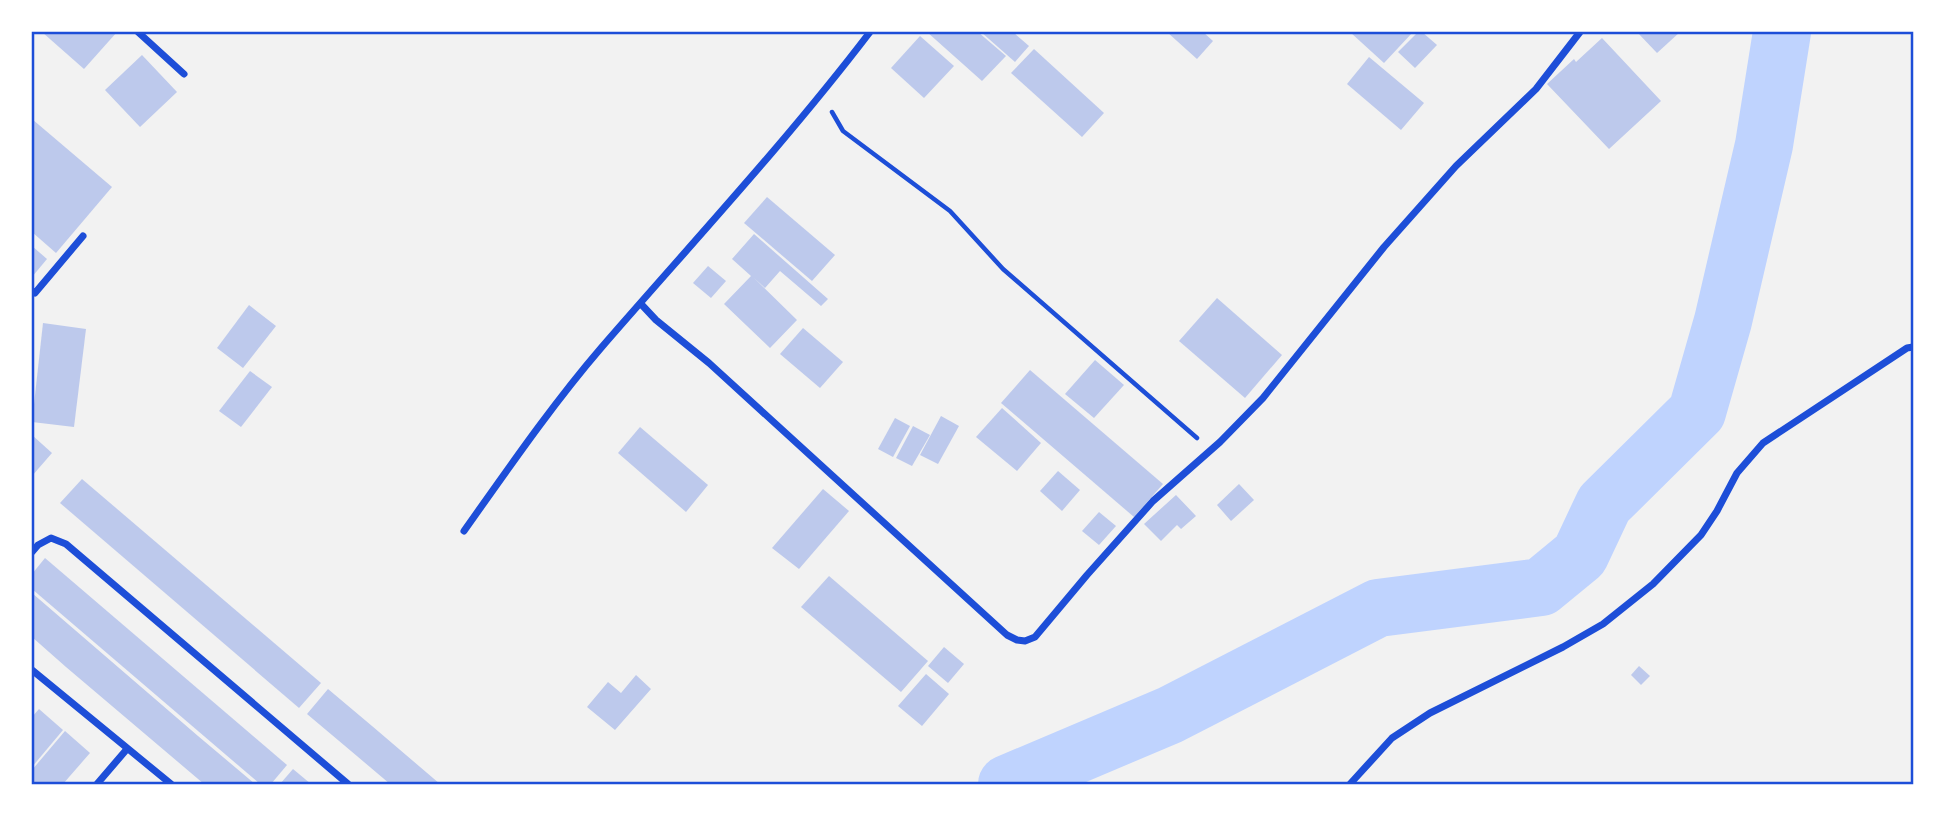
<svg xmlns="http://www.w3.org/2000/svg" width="1945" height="816" viewBox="0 0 1945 816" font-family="'Alegreya Sans',sans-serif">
<rect width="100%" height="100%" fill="#f2f2f2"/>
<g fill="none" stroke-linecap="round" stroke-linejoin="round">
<path stroke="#bfd3fe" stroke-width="58" d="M1007 784 1170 715 1378 608 1541 587 1580 555 1604 504 1697 412 1723 321 1764 145 1782 32"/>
</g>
<g fill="#bdc9ec">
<path d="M42 32H117L84 69Z"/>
<path d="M927 32H978L1006 56 982 81Z"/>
<path d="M981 32H1013L1029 46 1015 62Z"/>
<path d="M1167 32H1203L1213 41 1197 59Z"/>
<path d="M1350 32H1413L1384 63Z"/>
<path d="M1418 32H1422L1437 45 1415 68 1398 52Z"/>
<path d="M1637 32H1680L1657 53Z"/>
<path d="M920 36 954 66 924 98 891 68Z"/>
<path d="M1602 38 1661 101 1609 149 1547 84 1574 59 1576 62Z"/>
<path d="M1034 49 1104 113 1082 137 1011 73Z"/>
<path d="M142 55 177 92 140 127 105 90Z"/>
<path d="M1369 57 1424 103 1401 130 1347 84Z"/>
<path d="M32 119 112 187 56 253 32 232Z"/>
<path d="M767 197 835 255 812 281 744 223Z"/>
<path d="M754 234 828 299 821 306 780 271 765 288 754 278 797 320 770 348 724 304 751 276 732 259Z"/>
<path d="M32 246 47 259 32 277Z"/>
<path d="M708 266 726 281 711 298 693 283Z"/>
<path d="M1217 298 1282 355 1245 398 1179 341Z"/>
<path d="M249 305 276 326 243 368 217 348Z"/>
<path d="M43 323 86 329 74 427 32 422Z"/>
<path d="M803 328 843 362 820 388 780 354Z"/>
<path d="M1095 360 1124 385 1094 418 1065 394Z"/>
<path d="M1030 370 1163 484 1134 517 1001 403Z"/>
<path d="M250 371 272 387 241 427 219 411Z"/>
<path d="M1002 408 1041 443 1017 471 976 437Z"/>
<path d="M941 416 959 426 938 464 920 455Z"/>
<path d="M895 418 910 426 893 457 878 449Z"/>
<path d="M913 426 930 435 912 466 896 458Z"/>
<path d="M640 427 708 485 686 512 618 453Z"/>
<path d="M32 435 52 453 32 476Z"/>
<path d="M1058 471 1080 490 1062 511 1040 491Z"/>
<path d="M82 479 321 683 299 708 60 503Z"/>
<path d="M1239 484 1254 500 1231 521 1217 505Z"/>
<path d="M823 489 849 511 799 569 772 548Z"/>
<path d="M1176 495 1196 516 1181 529 1177 525 1161 541 1144 524Z"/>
<path d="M1099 512 1116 526 1099 545 1082 531Z"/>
<path d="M45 558 287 765 271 784H260L32 589V574Z"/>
<path d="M829 576 928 661 901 692 801 607Z"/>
<path d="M32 593 198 736 255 784H204L66 667 32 637Z"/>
<path d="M944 647 964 664 948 683 928 666Z"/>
<path d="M1639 666 1650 676 1641 685 1631 675Z"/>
<path d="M926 674 949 694 922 726 898 706Z"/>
<path d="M636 675 651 689 615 730 587 707 608 682 621 693Z"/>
<path d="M328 689 372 726 440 784H390L351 751 307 714Z"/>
<path d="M39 709 63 730 32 767V717Z"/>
<path d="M65 731 90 753 63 784H32V770Z"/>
<path d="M293 769 311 784H280Z"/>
</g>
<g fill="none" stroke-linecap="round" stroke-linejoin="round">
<path stroke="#1d4ed8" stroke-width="4.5" d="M832 112 843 131 950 211 1003 269 1197 438"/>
<g stroke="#1d4ed8" stroke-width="7">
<path d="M138 32 184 74"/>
<path d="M32 291 35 293 83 236"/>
<path d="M641 304 656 320 709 363 1007 635 1017 640 1025 641 1035 637 1087 575 1153 501 1220 442 1263 398 1384 247 1456 166 1536 89 1580 32"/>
<path d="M464 531C508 469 552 405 601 348 692 243 786 142 870 32"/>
<path d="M32 552 38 545 51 538 66 544 348 784"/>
<path d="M32 670 171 784"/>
<path d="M97 784 127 749"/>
<path d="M1350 784 1392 738 1430 713 1563 647 1603 624 1653 584 1701 535 1717 511 1737 473 1763 443 1907 348 1913 347"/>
</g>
</g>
<rect width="1945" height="816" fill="none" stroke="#ffffff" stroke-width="66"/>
<rect x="33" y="33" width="1879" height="750" fill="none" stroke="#1d4ed8" stroke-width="2.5"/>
</svg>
